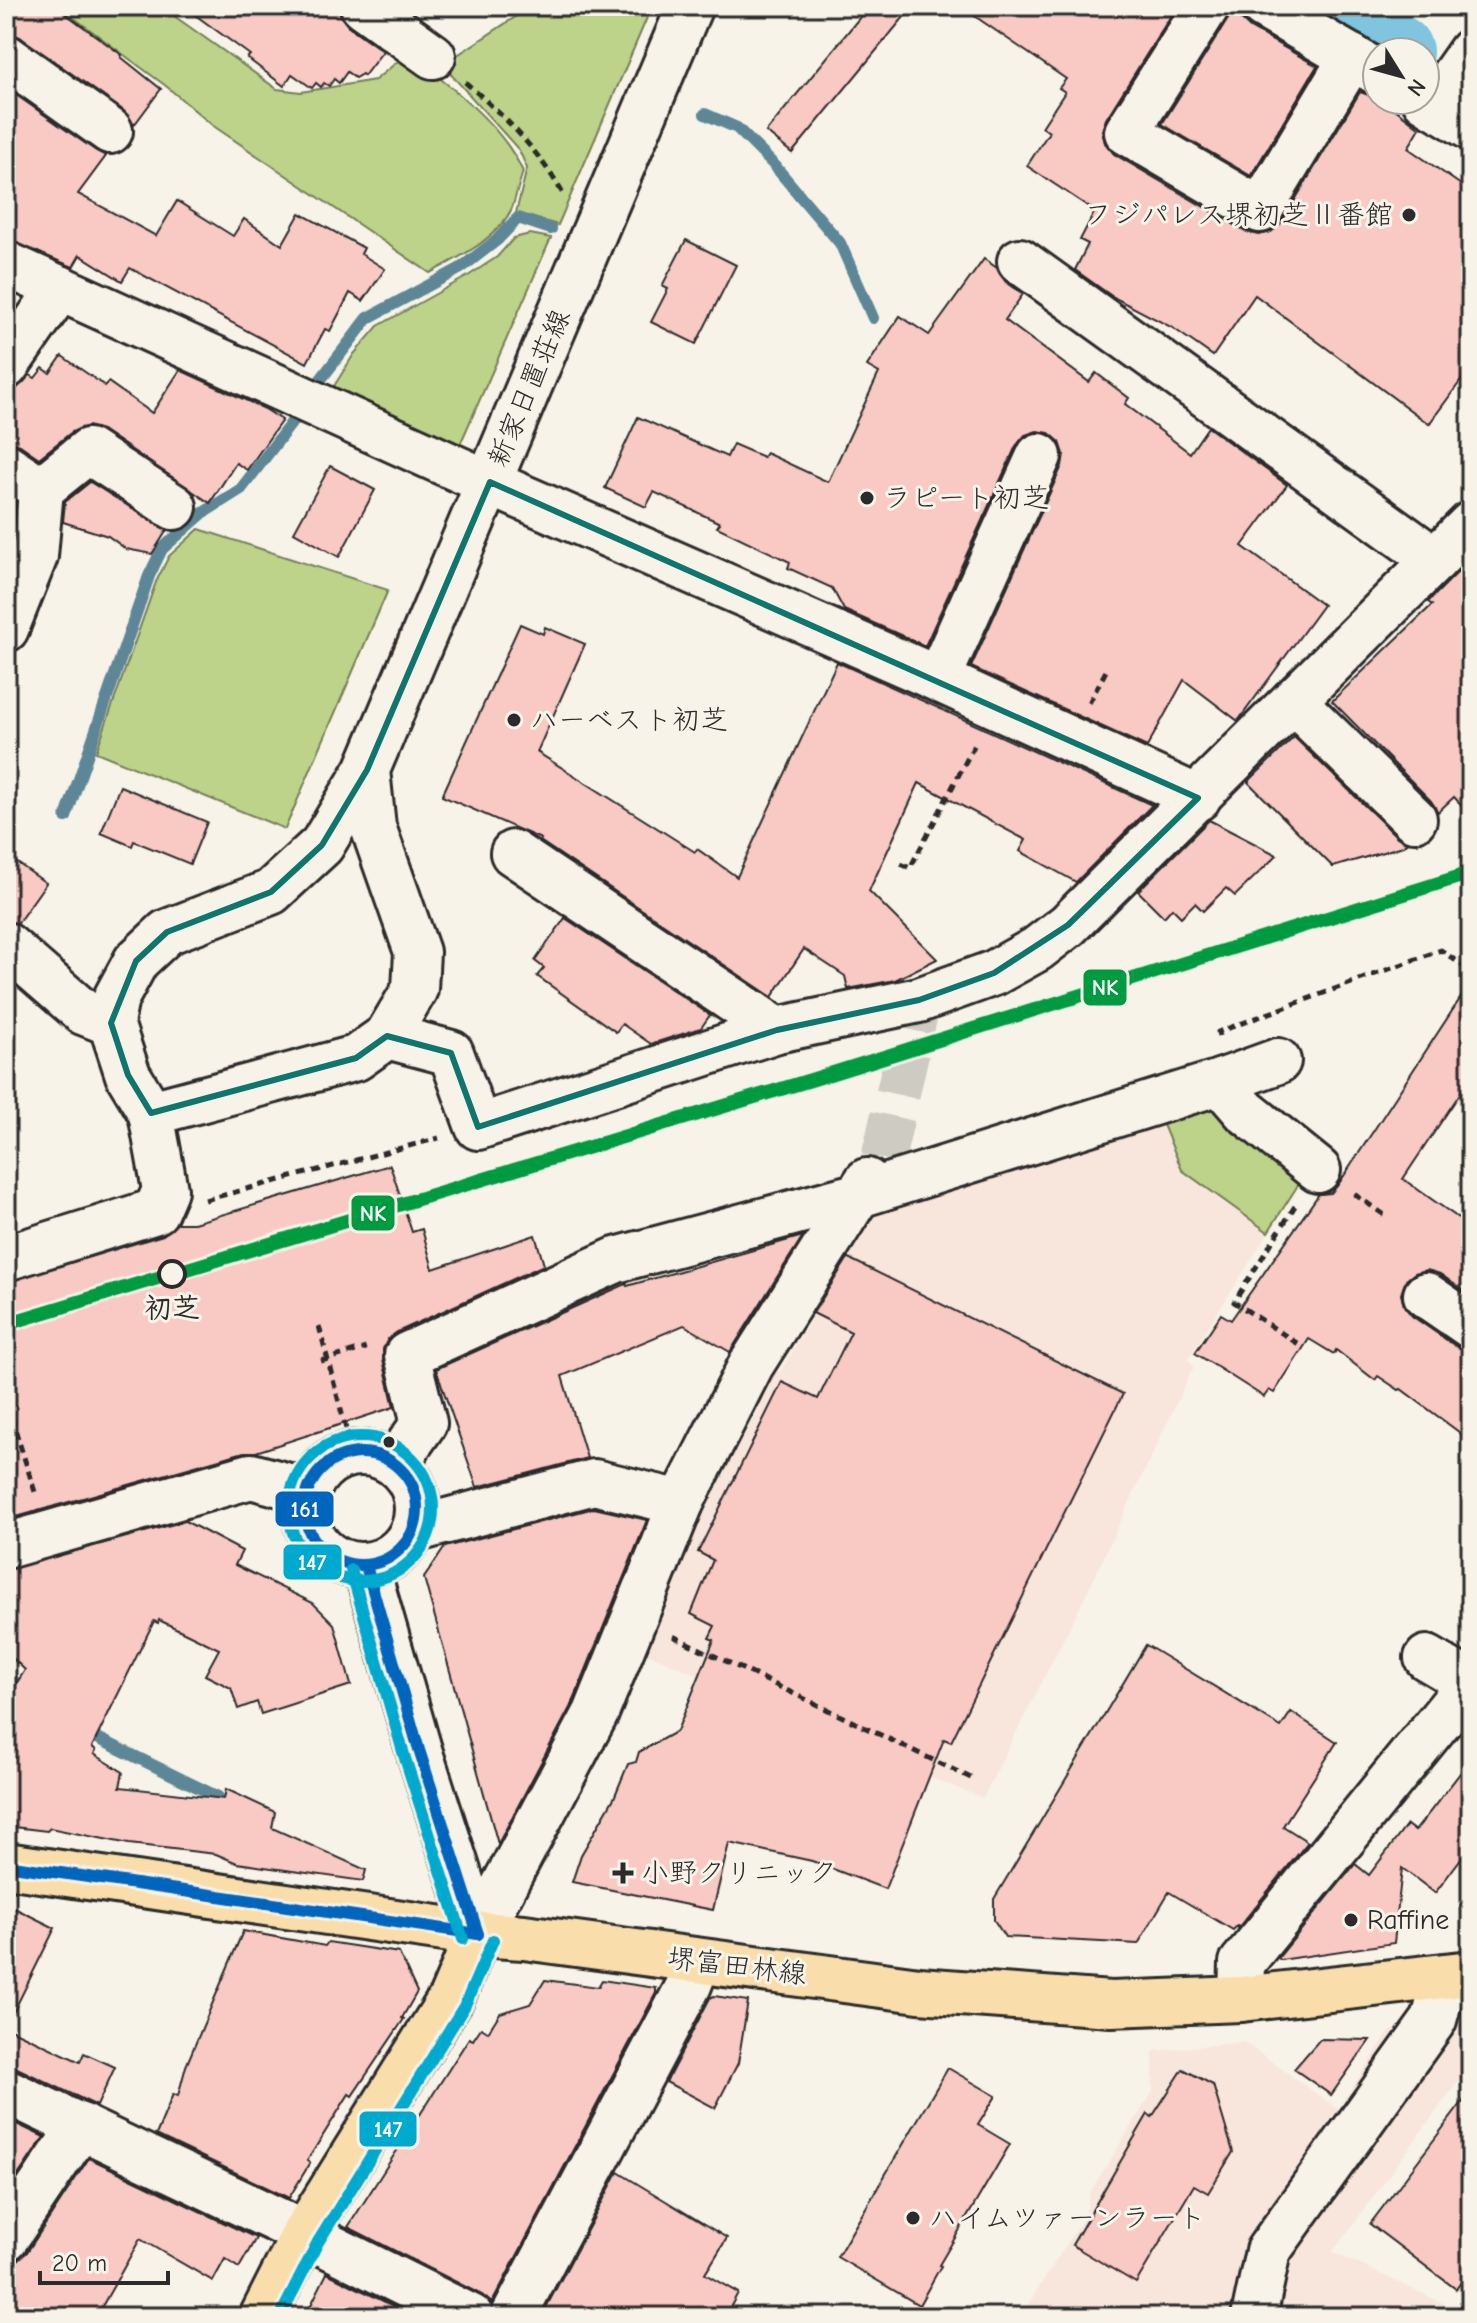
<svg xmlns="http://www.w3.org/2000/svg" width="1477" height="2323" viewBox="0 0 1477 2323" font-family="'Comic Neue','Klee One',sans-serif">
<rect width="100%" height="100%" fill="#f7f3e8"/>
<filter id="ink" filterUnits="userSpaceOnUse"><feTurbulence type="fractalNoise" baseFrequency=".0125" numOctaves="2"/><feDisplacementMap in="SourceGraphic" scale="16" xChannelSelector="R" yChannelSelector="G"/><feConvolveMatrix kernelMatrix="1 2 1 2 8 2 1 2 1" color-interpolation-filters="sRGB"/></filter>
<g filter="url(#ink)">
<g fill="#f8e6dd">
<path d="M1219 1100 1308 1171 1188 1359 1194 1366 1083 1601 983 1798 936 1780 635 1648 691 1523 770 1373 781 1371 875 1204Z"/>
<path d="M1471 2010V2064L1333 2252 1445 2304H1471V2317H1020L1085 2215 1090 2192 1153 2091V2051L1244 2042 1338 2109 1390 2031Z"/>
</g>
<g fill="#bcd389" stroke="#747f5a" stroke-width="2">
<path d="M58 6H160L277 89 301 92 375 80 407 54C447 82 504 127 523 172 519 183 516 196 512 208 498 239 458 258 430 273L212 125 166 86Z"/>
<path d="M532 6H652L558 225 516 213 527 168 519 150 447 70 456 56Z"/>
<path d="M530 234 551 238 455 456 326 399 354 354 378 326 468 276 497 257 514 238Z"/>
<path d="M199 529 388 590 285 829 96 752 156 582 169 556Z"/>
<path d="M1218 1100 1307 1171 1268 1232 1182 1170 1161 1120Z"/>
</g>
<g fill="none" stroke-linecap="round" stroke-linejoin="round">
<g stroke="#5d8797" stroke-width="12">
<path d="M705 114 737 128 774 165 840 243 873 318"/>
<path d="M318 383 368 318 461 268 497 240 518 218 551 229"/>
<path d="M66 817 149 576 162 549 203 513 241 489 302 409"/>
<path d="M6 1675 29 1693"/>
<path d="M83 1731 218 1797"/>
</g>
<path stroke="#7fc5df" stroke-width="76" d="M1311 6 1395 52"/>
</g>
<g fill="#f9c9c4" stroke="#2b2b2b" stroke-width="2">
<path d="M6 6H55L122 55 121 57 161 89 134 125 124 111 20 37 6 32Z"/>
<path d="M183 6H338L341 17 348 26 383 51 364 76 362 74 355 78 347 72 339 83 334 79 329 86 324 83 321 87 316 83 312 88 292 74 284 86 247 58 250 55Z"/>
<path d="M869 6H913L792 153 766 132Z"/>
<path d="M960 6H1177L1106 119 1102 130 1105 143 1114 154 1247 232 1259 235 1271 232 1281 223 1360 92 1383 100 1420 128 1408 148 1471 192V367L1429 424 1255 295 1213 356 1173 328 1113 297 1075 270 1088 244 1080 240 1095 211 1027 166 1049 132 1042 127 1065 92 1059 88 1066 79Z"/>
<path d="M1231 10 1250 28 1317 66 1251 176 1162 124 1228 19Z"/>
<path d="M6 88 96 151 106 156 78 194 156 236 177 201 233 236 244 219 282 245 300 213 364 248 361 254 385 269 363 301 350 293 330 331 325 329 307 363 130 268 122 281 80 255 73 267 8 240 6 239Z"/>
<path d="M686 240 736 265 696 344 651 322 668 289 662 286Z"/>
<path d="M984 259 997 268 1005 281 1023 294 1005 320 1089 382 1096 373 1129 398 1125 404 1190 453 1208 427 1287 485 1242 546 1323 605 1238 721 1184 680 1147 747 971 667 1062 466 1064 454 1060 442 1049 433 1037 431 1025 435 1016 446 925 646 844 610 832 588 788 568 790 562 717 527 720 523 654 492 646 507 605 488 638 417 727 457 733 444 763 457 766 453 828 482 879 373 867 366 900 316 929 335Z"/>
<path d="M62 356 105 386 108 382 152 413 180 370 265 409 282 420 247 470 236 463 210 503 102 430 88 426 72 432 39 458 20 445 6 441V391L17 388 30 375 35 378 43 368 50 373Z"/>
<path d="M330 466 375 490 339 557 294 532Z"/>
<path d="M90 482 167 530 152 554 126 549 108 536 63 522 65 502Z"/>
<path d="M1471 559V815L1454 797 1438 812 1431 801 1332 701 1432 605 1428 602Z"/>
<path d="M520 624 543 634 545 627 585 644 537 752 695 852 697 849 737 877 837 662 1152 805 1076 882 1020 851 1026 840 919 783 869 891 937 959 895 980 848 989 845 976 804 949 772 997 540 841 541 839 442 796Z"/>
<path d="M1294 737 1397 837 1407 843 1403 846 1333 867 1248 782Z"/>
<path d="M120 786 207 822 190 864 134 841 132 846 101 833Z"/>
<path d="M1209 820 1277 855 1235 896 1226 888 1203 911 1195 903 1181 917 1172 908 1164 917 1138 891Z"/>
<path d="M6 855 46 883 17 924 6 921Z"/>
<path d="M565 918 710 1015 701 1028 651 1044 622 1024 616 1032 537 976 544 968 535 961Z"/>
<path d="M1471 982V1077L1403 1179 1471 1227V1296L1440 1274 1427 1270 1415 1273 1406 1280 1401 1294 1404 1306 1412 1316 1457 1347 1471 1351V1441L1401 1389 1399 1390 1378 1376 1375 1380 1336 1350 1334 1354 1309 1339 1274 1393 1269 1390 1264 1397 1195 1353 1221 1314 1231 1320 1319 1194 1331 1193 1338 1185Z"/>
<path d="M390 1165 412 1232 422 1229 433 1269 535 1235 544 1265 397 1332 388 1339 383 1349V1360L394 1407 256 1452H244L6 1520V1282L163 1235 178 1223H194Z"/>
<path d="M803 1236 730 1352 684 1325 562 1376 587 1458 477 1487 436 1369 626 1284 627 1286Z"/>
<path d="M848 1258 1123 1394 951 1742 944 1739 885 1889 812 1861 729 1843 713 1910 572 1882 581 1855 614 1798 628 1764 636 1762 639 1752 677 1731 714 1640 709 1638 715 1626 691 1614 713 1560 698 1552 782 1382 818 1399 851 1332 813 1313Z"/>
<path d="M594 1508 647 1520 573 1702 498 1844 424 1578 445 1547Z"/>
<path d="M185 1521 242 1551 235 1565 313 1603 334 1624 351 1685 261 1714 257 1702 238 1709 231 1688 205 1675 219 1649 159 1620 158 1623 154 1621 92 1747 96 1750 94 1754 123 1772 120 1787 224 1799 226 1789 275 1812 272 1828 366 1870 363 1881 237 1863 216 1854 129 1844 50 1828 47 1831 6 1826V1700L25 1670 6 1652V1570Z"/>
<path d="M1146 1645 1281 1727 1291 1712 1337 1742 1283 1826 1308 1842 1238 1928 1237 1926 1233 1930 1169 1892 1138 1944 1005 1937 994 1920V1899Z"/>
<path d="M1471 1759V1845L1435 1893 1402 1868 1394 1943 1281 1960 1278 1958 1355 1864 1369 1875 1407 1825 1415 1831Z"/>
<path d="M6 1904 55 1928 6 2027 80 2062 84 2053 115 2067 97 2106 17 2068 6 2066Z"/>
<path d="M243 1931 325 1946 328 1942 399 1953 417 1992 402 2018 404 2019 352 2096 349 2094 307 2161 310 2163 289 2198 156 2135 173 2094 178 2096 186 2066Z"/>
<path d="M545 1980 598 1987 602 1980 656 1988V1993L492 2303 482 2295 348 2227 469 2038 473 2040 481 2028 488 2032 500 2013 530 2004Z"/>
<path d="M714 1996 748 2001 738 2063 715 2108 666 2082 710 1998Z"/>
<path d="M1320 2039 1370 2040 1331 2095 1294 2069Z"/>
<path d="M948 2068 996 2096 978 2125 1010 2144 939 2265 941 2266 919 2305 837 2257Z"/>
<path d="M1183 2069 1213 2085 1233 2152 1208 2193 1194 2185 1136 2283 1072 2245 1148 2114 1152 2117Z"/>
<path d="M1471 2091V2269L1456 2289 1370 2224Z"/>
<path d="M6 2119 44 2137 6 2193Z"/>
<path d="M89 2158 256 2238 239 2268 225 2259 213 2281 140 2239 96 2317H6V2263L18 2260 27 2252Z"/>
<path d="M618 2172 727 2238 705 2274 738 2293 725 2317H541Z"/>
<path d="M327 2273 415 2317H305Z"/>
</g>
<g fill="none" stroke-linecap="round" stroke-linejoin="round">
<path stroke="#cecbc2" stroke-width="44" stroke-dasharray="44 22" stroke-linecap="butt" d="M883 1159 919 1000"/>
<g stroke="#2b2b2b" stroke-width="50">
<g id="minor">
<path d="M363 6 433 56"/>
<path d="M1207 6 1127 132 1260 210 1352 57"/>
<path d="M1263 6 1377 72"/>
<path d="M6 57 110 131"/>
<path d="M1425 100 1471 128"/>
<path d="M1433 105 1471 51"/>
<path d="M1020 261 1435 560"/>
<path d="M6 264 458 469 938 679 1198 798"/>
<path d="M6 366 60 288"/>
<path d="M6 466 41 489 35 556 6 629"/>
<path d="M41 489 88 451 174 507"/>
<path d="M938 679 1039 456"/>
<path d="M1293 701 1414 819"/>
<path d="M367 770 373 827 417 952 415 989 387 1036 356 1058 151 1113 128 1075 111 1023 116 998 136 961 167 932 271 892 322 845 367 770 690 6"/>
<path d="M513 853 777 1030"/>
<path d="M6 945 83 1012 111 1023"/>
<path d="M387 1036 451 1053 478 1127 777 1030 919 1000 994 973 1037 949 1068 925 1471 524"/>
<path d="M1220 1082 1245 1111 1318 1170"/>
<path d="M6 1258 156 1211 165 1190 151 1113"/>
<path d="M1426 1295 1471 1326"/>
<circle cx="361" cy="1509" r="56"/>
<path d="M396 1463 424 1423 407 1355 616 1260 856 1196 1220 1082 1278 1061"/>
<path d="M413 1530 594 1482 681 1503"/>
<path d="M6 1546 251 1476 307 1491"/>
<path d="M366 1566 419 1750 478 1934"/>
<path d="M1427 1658 1470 1683"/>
<path d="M478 1934 596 1713 681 1503 751 1365 867 1181"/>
<path d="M1241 1999 1242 1963 1471 1682"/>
<path d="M6 2091 283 2223 471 2317"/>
<path d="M6 2238 81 2126"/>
<path d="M513 2317 689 1985 698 1962"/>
<path d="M1254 2317 1268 2251 1434 2020 1446 1976"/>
</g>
</g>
<g stroke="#2b2b2b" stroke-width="50">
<g id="major">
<path d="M6 1865 478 1934 524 1937 919 1990 1111 2004 1241 1999 1471 1973"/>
<path d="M262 2317 304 2234 451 1998 478 1934"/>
</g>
</g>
<g stroke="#2b2b2b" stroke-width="5" stroke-dasharray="8 6" stroke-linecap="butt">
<path d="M465 82C503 115 538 149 563 194"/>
<path d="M1089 703 1107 669"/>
<path d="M901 864 910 868 976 742"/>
<path d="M1219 1036 1218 1032 1441 950 1471 972"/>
<path d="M1354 1194 1386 1216"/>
<path d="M205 1200 439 1138"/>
<path d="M1295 1206 1234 1302 1303 1347"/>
<path d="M319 1326 352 1452"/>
<path d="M321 1361 366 1348"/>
<path d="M7 1404 36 1495"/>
<path d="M673 1636 975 1780"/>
</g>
<use href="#minor" stroke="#f7f3e8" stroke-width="44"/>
<use href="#major" stroke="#f9deab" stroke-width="44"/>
<g stroke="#f7f3e8" stroke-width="18">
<g id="bus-1">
<circle cx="361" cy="1509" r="56"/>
<path d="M366 1566 419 1750 478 1934"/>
<path d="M6 1865 478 1934"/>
</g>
</g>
<g stroke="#f7f3e8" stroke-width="18">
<g id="bus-2">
<circle cx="361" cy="1509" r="72"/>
<path d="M351 1570 404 1755 463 1939"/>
<path d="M280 2317 318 2242 465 2005 493 1940"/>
</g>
</g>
<use href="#bus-1" stroke="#0065bd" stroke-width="12"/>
<use href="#bus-2" stroke="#00a9ce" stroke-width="12"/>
<g stroke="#f7f3e8" stroke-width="20">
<path id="rail-1" d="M6 1324 814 1079 1471 873"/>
</g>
<use href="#rail-1" stroke="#009a41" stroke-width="14"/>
</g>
</g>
<path fill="none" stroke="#0f766e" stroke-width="6" stroke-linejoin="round" d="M490 482 1198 798 1068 925 994 973 919 1000 777 1030 478 1127 451 1053 387 1036 356 1058 151 1113 128 1075 111 1023 136 961 167 932 271 892 322 845 367 770Z"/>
<g fill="#2b2b2b" stroke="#f7f3e8" stroke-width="3">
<circle cx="1409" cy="215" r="8"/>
<circle cx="867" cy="498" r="8"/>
<circle cx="514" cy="720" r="8"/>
<circle cx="389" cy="1442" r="7"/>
<path d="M619 1861h8v8h8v8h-8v8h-8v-8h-8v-8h8z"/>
<circle cx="1351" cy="1920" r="8"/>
<circle cx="913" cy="2218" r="8"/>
</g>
<circle fill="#f7f3e8" stroke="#2b2b2b" stroke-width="4" cx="172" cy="1274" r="13"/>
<g text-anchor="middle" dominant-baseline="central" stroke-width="6" stroke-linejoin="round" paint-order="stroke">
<g font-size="28" fill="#2b2b2b" stroke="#f7f3e8" text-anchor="start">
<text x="1393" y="215" text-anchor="end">フジパレス堺初芝Ⅱ番館</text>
<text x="883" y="498">ラピート初芝</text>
<text x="530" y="720">ハーベスト初芝</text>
<text x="641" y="1873">小野クリニック</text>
<text x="1367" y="1920">Raffine</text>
<text x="929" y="2218">ハイムツァーンラート</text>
</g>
<g font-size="28" fill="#2b2b2b" stroke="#f7f3e8">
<text transform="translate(529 388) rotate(-67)">新家日置荘線</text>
<text transform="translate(737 1966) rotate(7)">堺富田林線</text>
</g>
<g font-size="28" font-weight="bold" fill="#2b2b2b" stroke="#f7f3e8">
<text x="172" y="1308">初芝</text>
</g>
</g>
<g stroke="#f7f3e8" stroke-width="3">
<rect x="1082" y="968" width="46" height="39" rx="8" fill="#009a41"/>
<rect x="350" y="1194" width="46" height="38" rx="8" fill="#009a41"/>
<rect x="274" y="1490" width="61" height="38" rx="8" fill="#0065bd"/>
<rect x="282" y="1543" width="61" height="38" rx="8" fill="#00a9ce"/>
<rect x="358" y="2110" width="60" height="38" rx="8" fill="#00a9ce"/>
</g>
<g font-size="22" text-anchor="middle" font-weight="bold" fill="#fff">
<text x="1105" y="995">NK</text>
<text x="373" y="1221">NK</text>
<text x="305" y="1517">161</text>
<text x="312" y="1570">147</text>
<text x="388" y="2137">147</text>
</g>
<rect width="1477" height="2323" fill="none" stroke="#f7f3e8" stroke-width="32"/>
<rect x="16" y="16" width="1445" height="2291" fill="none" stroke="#2b2b2b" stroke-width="3" filter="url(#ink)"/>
<g transform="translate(1401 76) rotate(127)"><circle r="38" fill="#f7f3e8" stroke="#a5a39c" stroke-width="2"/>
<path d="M0-6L14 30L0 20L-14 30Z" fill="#2b2b2b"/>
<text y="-12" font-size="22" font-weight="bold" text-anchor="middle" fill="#2b2b2b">N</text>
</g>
<path d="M40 2271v12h128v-12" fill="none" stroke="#2b2b2b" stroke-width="4"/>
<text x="52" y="2271" font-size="24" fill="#2b2b2b" stroke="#f7f3e8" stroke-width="6" paint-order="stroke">20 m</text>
</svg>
